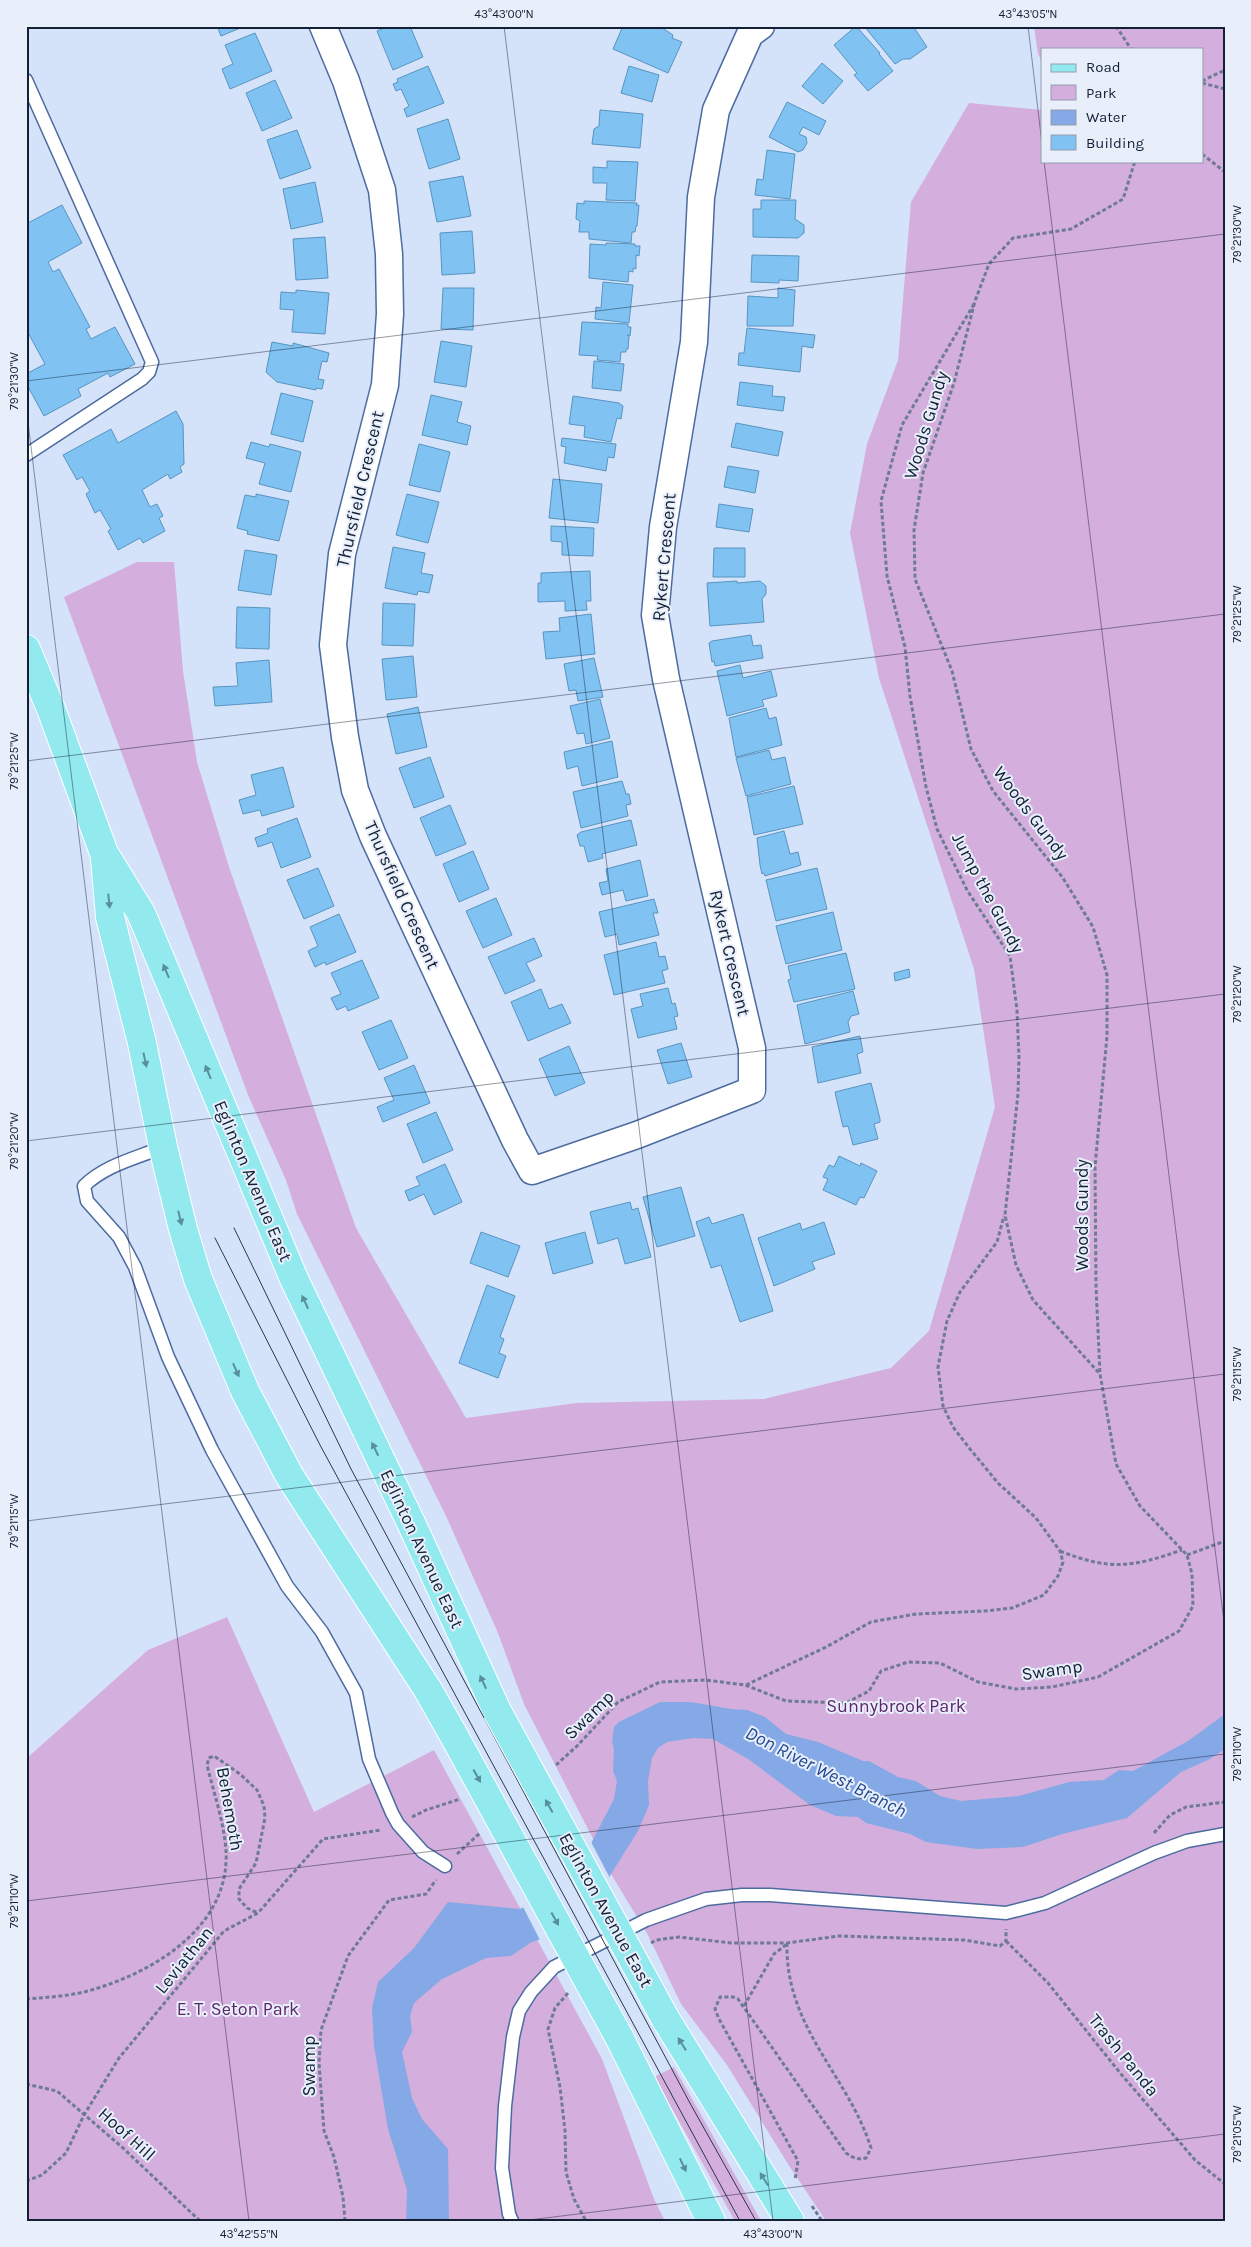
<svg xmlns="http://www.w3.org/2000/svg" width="1251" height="2247" viewBox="0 0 1251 2247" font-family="Karla,sans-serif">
<rect width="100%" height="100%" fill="#d4e2fa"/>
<g fill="#d4aedc">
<path d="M1034 26H1225V2221H826L788 2164 727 2065 681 2004 648 1935 611 1874 524 1704 498 1633 446 1516 297 1214 286 1180 248 1095 64 597 137 562H174L183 671 197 762 229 867 356 1228 466 1418 577 1403 764 1399 891 1368 929 1331 995 1107 974 969 879 678 850 533 867 444 898 360 911 202 969 103 1042 110V161H1202V49H1042V61L1038 54Z"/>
<path d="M227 1617 314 1812 434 1750 602 2059 654 2199 665 2221H26V1759L148 1650Z"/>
<path d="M674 2067 761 2221H735L654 2077Z"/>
</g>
<path fill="#85a9e6" d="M660 1702H691L731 1709 747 1710 765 1717 786 1734 818 1742 863 1761H869L898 1777 916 1781 940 1796 961 1801 1019 1796 1069 1782 1104 1780 1119 1770 1133 1771 1188 1741 1225 1714V1749L1210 1759 1181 1772 1127 1818 1062 1834 1023 1847 977 1849 926 1842 910 1834 866 1823 858 1817 836 1816 810 1805 748 1759 713 1739 694 1738 667 1742 658 1748 652 1758 648 1781 649 1805 638 1831 611 1874 598 1901 565 1930 530 1943 511 1956 486 1958 442 1979 414 2003 410 2016 412 2032 402 2052 412 2098 422 2119 448 2149 449 2221H406L407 2190 388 2129 374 2046 372 2008 378 1982 414 1948 448 1902 520 1909 570 1884 614 1799 617 1781 613 1771 614 1749 612 1742 614 1727 619 1722Z"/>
<path fill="#d4e2fa" d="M590 1840 611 1880 600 1902 566 1932 541 1942 522 1905 569 1882Z"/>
<g fill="#80c3f3" stroke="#5894bf">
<path d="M217 26H245L221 36Z"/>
<path d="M388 26H410L423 57 393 70 377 31Z"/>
<path d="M623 26H659L673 35 672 38 682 42 668 73 613 49Z"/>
<path d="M856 26 880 53 879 54 893 71 868 91 854 75 857 73 834 45Z"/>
<path d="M864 26H913L927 47 910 59H903L895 64Z"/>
<path d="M255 33 272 71 230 89 222 69 233 64 225 45Z"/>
<path d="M822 63 843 81 823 104 802 86Z"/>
<path d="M428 66 444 103 407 117 404 109 409 106 401 89 396 91 393 84 398 82 397 79Z"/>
<path d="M629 66 659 75 652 102 621 93Z"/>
<path d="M275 80 292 118 262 131 246 93Z"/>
<path d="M787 102 826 121 819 135 803 127 799 134 806 137 807 143 803 150 798 152 769 137Z"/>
<path d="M600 110 643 114 640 148 592 144 594 129 599 126Z"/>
<path d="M448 119 460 159 429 169 417 129Z"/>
<path d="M297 130 311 168 280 179 267 140Z"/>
<path d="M767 150 795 154 790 199 755 195 757 179 763 180Z"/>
<path d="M607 161 638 162 635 201 606 200 607 183H593V167L607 168Z"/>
<path d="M463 176 471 216 437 222 429 182Z"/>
<path d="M315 182 323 222 291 229 283 189Z"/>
<path d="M761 200H796L795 219 804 225V233L798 238 753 237V209H761Z"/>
<path d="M584 201 637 203 636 205H639L637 226H636L635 232H632L631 243 589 239V232H579L580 221 576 219 577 203 584 204Z"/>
<path d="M62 205 82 243 48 262 53 272 59 269 90 327 86 329 91 339 115 327 135 364 110 377 108 373 78 389 81 396 44 416 26 383V374L45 364 26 329V224Z"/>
<path d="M472 231 475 273 442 275 440 233Z"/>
<path d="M325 237 328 278 296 280 293 239Z"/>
<path d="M606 243 635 244V246H640L639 256 636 255V269L633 268V272L629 271 628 282 589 278 590 244 606 245Z"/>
<path d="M752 255 799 256 798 281 779 280V283L751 282Z"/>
<path d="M603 282 633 285 629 323 595 319 596 307 601 308Z"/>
<path d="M443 288H474L473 330 441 329Z"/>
<path d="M778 288 795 290 793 326H747L748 296 778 298Z"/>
<path d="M296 290 329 293 325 334 292 332 294 310 280 309 281 292 296 293Z"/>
<path d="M582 322 628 324V327H631L630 336 627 335 629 336 628 349H626V352H621L620 362 597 360 598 356 579 355Z"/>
<path d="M747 328 815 335 813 348 802 346 800 372 738 365 739 353H744Z"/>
<path d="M441 341 472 346 466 387 434 382Z"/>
<path d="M272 342 293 346V343L329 353 327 362 322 361 318 379 324 380 322 389 316 388V390L277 382 266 372Z"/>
<path d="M594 361 624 364 621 391 592 388Z"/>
<path d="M740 382 773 386 772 396 785 397 783 411 737 405Z"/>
<path d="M281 393 313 401 303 442 271 434Z"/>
<path d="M431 395 462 402 457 422 471 426 467 445 422 435Z"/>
<path d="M573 396 619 403 623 406 621 419 617 418 611 442 584 437 585 426 569 424Z"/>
<path d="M176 411 183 424 184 464 180 467 182 472 170 479 168 474 142 490 150 507 157 504 163 516 159 518 165 531 143 543 140 538 118 550 108 531 111 529 100 510 95 513 86 494 90 491 82 477 77 480 63 455 111 429 118 443Z"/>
<path d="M736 423 783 432 778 456 731 447Z"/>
<path d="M562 438 616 444 614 458 608 457 606 471 564 463 566 447 561 446Z"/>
<path d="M251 442 269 447 270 444 301 452 291 492 259 484 265 463 246 458Z"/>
<path d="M419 444 450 452 440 492 409 485Z"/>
<path d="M728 466 759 471 755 493 724 487Z"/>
<path d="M553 479 602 484 598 523 549 518Z"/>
<path d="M256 494 289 501 279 541 247 534 248 531 237 528 245 495 256 497Z"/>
<path d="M407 494 439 502 428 543 396 535Z"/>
<path d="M719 504 753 509 749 532 716 527Z"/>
<path d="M551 526 594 528 593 556 562 555V542L551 541Z"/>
<path d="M393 547 425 553 421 573 433 575 429 593 418 591 417 595 385 588Z"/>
<path d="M714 548H745V577H713Z"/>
<path d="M245 550 277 555 271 595 238 590Z"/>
<path d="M590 571 591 601H586L587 610 565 611V601L538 602V583H541V573Z"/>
<path d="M737 581V583L760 581 766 586V594L762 599 764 622 710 626 707 583Z"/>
<path d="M383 603 415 604 413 646 382 645Z"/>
<path d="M237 607 270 608 269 649 236 648Z"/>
<path d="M591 614 595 654 546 659 543 632 560 631 559 618Z"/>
<path d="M751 635 753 646 761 645 763 658 715 666 714 661 712 662 709 643 712 641Z"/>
<path d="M413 656 417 697 386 700 382 659Z"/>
<path d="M594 658 603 697 578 701 576 690 569 691 564 664Z"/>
<path d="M269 660 272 702 215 706 213 687 238 686 236 663Z"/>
<path d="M740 665 743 678 771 671 777 696 762 700 764 706 727 716 717 671Z"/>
<path d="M600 699 610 738 586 744 584 733 577 734 570 706Z"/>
<path d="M418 707 427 747 396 754 387 714Z"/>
<path d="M766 708 769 719 776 717 782 745 736 757 729 718Z"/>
<path d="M612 741 618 777 582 786 578 766 567 769 564 752Z"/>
<path d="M769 750 772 760 785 757 791 784 746 796 736 758Z"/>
<path d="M430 757 444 797 414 808 399 768Z"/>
<path d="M283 767 294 807 262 816 260 810 243 814 239 800 256 795 251 775Z"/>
<path d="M622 781 626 794H629L631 804 626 805 628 816 581 828 573 792Z"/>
<path d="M794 786 803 824 754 835 747 797Z"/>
<path d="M450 805 466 844 436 856 420 818Z"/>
<path d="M297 818 311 857 281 868 272 842 258 847 255 838 268 833 267 829Z"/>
<path d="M631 820 637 845 602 854 603 858 588 862 584 846H580L577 835 581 832Z"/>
<path d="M784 831 790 854 798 852 801 865 765 876 764 873 762 874 760 865 757 838Z"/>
<path d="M473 851 489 889 459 902 443 864Z"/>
<path d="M640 860 648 896 626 901 623 890 602 895 599 883 608 881 606 869Z"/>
<path d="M318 868 334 906 304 919 287 880Z"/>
<path d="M817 868 827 909 776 921 766 880Z"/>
<path d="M496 898 512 935 483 948 466 911Z"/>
<path d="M654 899 658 913H653L659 935 619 945 617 934 605 937 599 912Z"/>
<path d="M833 912 842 950 786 964 776 926Z"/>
<path d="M339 914 356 952 326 965 325 962 315 967 308 951 318 946 310 927Z"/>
<path d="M534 938 542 956 526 963 535 981 505 994 488 957Z"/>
<path d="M656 942 659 957 665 956 668 969 662 971 665 983 614 995 604 955Z"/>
<path d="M846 953 855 989 794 1002 788 980 791 979 788 966Z"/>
<path d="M362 960 379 998 348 1011 346 1006 337 1010 331 998 341 994 331 973Z"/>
<path d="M909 969 910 977 895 981 894 973Z"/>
<path d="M668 988 672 1004 675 1003 678 1016 674 1017 677 1029 638 1038 631 1009 643 1006 640 994Z"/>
<path d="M541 989 549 1009 562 1004 571 1023 528 1041 511 1002Z"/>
<path d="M853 991 859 1014 851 1016 848 1022 850 1032 805 1044 797 1005Z"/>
<path d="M391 1020 408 1058 379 1070 362 1032Z"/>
<path d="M860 1036 863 1052 857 1054 861 1073 818 1083 812 1047Z"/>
<path d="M681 1043 692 1077 668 1084 657 1050Z"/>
<path d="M569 1046 585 1083 555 1096 539 1059Z"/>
<path d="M414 1065 430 1103 383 1122 377 1107 394 1100 384 1078Z"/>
<path d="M871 1083 880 1119V1122L874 1124 878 1139 853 1145 848 1126 843 1127 835 1092Z"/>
<path d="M436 1112 453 1150 423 1163 407 1124Z"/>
<path d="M839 1156 860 1166 861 1163 877 1171 864 1198 860 1197 856 1205 823 1190 828 1179 823 1177 829 1165 834 1167Z"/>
<path d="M445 1164 462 1202 434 1215 424 1194 409 1201 405 1191 420 1185 416 1177Z"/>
<path d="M681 1187 695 1236 657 1247 643 1197Z"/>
<path d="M630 1202 632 1210 638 1208 651 1257 625 1264 618 1238 598 1244 590 1212Z"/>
<path d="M743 1214 773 1311 740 1322 721 1265 711 1268 696 1222 709 1217 712 1224Z"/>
<path d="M824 1222 835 1254 812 1262 815 1269 774 1286 758 1238 800 1223 802 1230Z"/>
<path d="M481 1232 520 1246 508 1277 470 1263Z"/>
<path d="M585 1232 593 1263 553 1274 545 1243Z"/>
<path d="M487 1285 515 1296 500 1337 504 1339 499 1353 506 1356 498 1378 459 1363Z"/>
</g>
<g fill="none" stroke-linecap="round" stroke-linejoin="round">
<g stroke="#4c6b9e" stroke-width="15">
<g id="service">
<path d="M26 80 152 362 149 372 142 379 26 455"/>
<path d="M163 1147C137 1158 105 1165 84 1186L87 1201 119 1237 135 1267 168 1357 212 1450 287 1586 322 1632 356 1693 369 1759 392 1813 398 1824 423 1852 445 1866"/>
<path d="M512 2221 509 2214 502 2168 505 2106 513 2037 519 2011 531 1992 554 1967 646 1920 706 1899 742 1895H770L1006 1913 1045 1903 1154 1853 1187 1841 1225 1834"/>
</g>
</g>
<g stroke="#4c6b9e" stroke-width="29">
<path id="minor" d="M323 26 346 81 382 190 389 254 390 314 385 385 342 554 333 645 345 737 355 790 373 836 515 1140 532 1171 637 1135 752 1090V1048L666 679 655 615 663 527 694 342 701 197 716 110 750 34 761 26"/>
</g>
<g stroke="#fff" stroke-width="30">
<g id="primary">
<path d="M26 649 51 709 104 853 141 913 294 1279 413 1527 497 1711"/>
<path d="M105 859 110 917 142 1043 163 1147 183 1229 198 1279 245 1391 289 1475 428 1690 453 1734"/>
<path d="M665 2018 790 2221"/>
<path d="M619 2037 711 2221"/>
</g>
</g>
<g stroke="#6e7b92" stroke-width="3" stroke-dasharray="4 2.5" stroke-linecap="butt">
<path d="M1116 26 1131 49"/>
<path d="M1202 81 1225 70"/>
<path d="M1202 83 1225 89"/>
<path d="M1202 154 1225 172"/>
<path d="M974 304 902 425 881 501 887 576 905 647 910 696 926 787 937 829 967 890 1010 956 1017 1010 1019 1058 1018 1094 1005 1215 1016 1265 1033 1300 1100 1374"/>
<path d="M1060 1551C1110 1571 1133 1567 1182 1550"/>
<path d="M1187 1555 1225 1541"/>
<path d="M746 1685 826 1647 871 1622 916 1614 985 1611 1012 1608 1044 1595 1058 1576 1063 1562 1060 1551 1036 1518 998 1483 970 1449 953 1427 943 1406 938 1367 947 1321 960 1292 997 1242 1004 1216"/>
<path d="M556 1765 577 1746 618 1702 660 1682 705 1680 745 1685 786 1701 846 1703 869 1691 881 1671 908 1662 940 1663 978 1682 1016 1689 1052 1687 1098 1677 1179 1631 1193 1606 1192 1574 1187 1555 1140 1506 1116 1464 1100 1374 1096 1286 1095 1167 1107 1036V975L1093 927 1063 878 993 791 971 749 952 671 915 579 914 530 923 473 954 383 975 301 989 264 1013 238 1071 229 1123 199 1135 161"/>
<path d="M412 1817 426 1810 460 1799"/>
<path d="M1154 1833 1170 1815 1186 1807 1225 1802"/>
<path d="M457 1854 480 1833"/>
<path d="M1006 1941 1048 1983 1121 2074 1195 2160 1225 2184"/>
<path d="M651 1943 656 1940 679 1937 731 1943H787L839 1936 964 1940 1000 1946 1006 1941V1929"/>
<path d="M787 1943C785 2028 848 2075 871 2148L866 2158C858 2160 853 2158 846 2153L738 1999 733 1997H720L715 2009 719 2019 798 2161 795 2180"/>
<path d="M568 1993 555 2008 548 2029 560 2087 565 2131 566 2172 574 2199 586 2221"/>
<path d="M26 1999C50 1997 75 1996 98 1988 159 1969 230 1924 226 1851 224 1822 214 1794 207 1765L209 1758 214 1756 240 1774 257 1790 264 1806 265 1818 256 1863 239 1889V1899L247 1908 258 1913"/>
<path d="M744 2006 774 1954 787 1944"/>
<path d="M26 2084 57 2091 123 2148 200 2221"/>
<path d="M26 2181 42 2175 66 2153 84 2115 119 2058 224 1931 258 1913 323 1839 381 1830"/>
<path d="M812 2206 822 2221"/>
<path d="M345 2221 343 2197 334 2157 324 2131 319 2063 321 2030 348 1956 389 1900 426 1894 436 1880"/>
</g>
<use href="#service" stroke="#fff" stroke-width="12"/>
<use href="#minor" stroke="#fff" stroke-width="26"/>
<use href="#primary" stroke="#92eaef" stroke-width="28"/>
<g stroke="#2a374c" stroke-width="1">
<path d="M234 1228 351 1469 691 2105 756 2221"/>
<path d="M215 1238 320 1445 740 2221"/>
</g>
<g stroke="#fff" stroke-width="30" stroke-linecap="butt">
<g id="primary-bridge">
<path d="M497 1711 665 2018"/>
<path d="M453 1734 619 2037"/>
</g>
</g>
<use href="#primary-bridge" stroke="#92eaef" stroke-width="28"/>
</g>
<defs><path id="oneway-solid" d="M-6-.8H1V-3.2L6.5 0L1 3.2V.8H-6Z" transform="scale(1.25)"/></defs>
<g fill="#598f9b">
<use href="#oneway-solid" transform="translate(109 901) rotate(84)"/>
<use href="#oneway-solid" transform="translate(166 971) rotate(-113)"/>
<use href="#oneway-solid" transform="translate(145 1060) rotate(78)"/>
<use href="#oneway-solid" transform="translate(208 1072) rotate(-112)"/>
<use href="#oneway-solid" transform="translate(180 1218) rotate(76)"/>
<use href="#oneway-solid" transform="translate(305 1302) rotate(-115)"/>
<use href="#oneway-solid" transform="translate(236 1370) rotate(66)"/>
<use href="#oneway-solid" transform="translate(375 1449) rotate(-116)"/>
<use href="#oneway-solid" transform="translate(483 1682) rotate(-115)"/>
<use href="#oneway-solid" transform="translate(477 1776) rotate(61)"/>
<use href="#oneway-solid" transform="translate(549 1806) rotate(-119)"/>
<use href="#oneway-solid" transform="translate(555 1919) rotate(61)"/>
<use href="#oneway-solid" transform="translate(682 2044) rotate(-122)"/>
<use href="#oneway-solid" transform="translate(683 2165) rotate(65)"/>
<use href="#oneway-solid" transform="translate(764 2179) rotate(-122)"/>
</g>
<path fill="none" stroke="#132035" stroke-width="1" stroke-opacity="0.45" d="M504 26 773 2221M1028 26 1042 144M1044 161 1225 1630M26 381 1225 234M26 406 249 2221M26 761 1225 614M26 1141 1225 994M26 1521 1225 1374M26 1901 1225 1754M521 2221 1225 2134"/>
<g text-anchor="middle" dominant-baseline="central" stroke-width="4" stroke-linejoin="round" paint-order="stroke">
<g font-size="18" fill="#132035" stroke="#e8effb">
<text transform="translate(926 425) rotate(-73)">Woods Gundy</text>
<text transform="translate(360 489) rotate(-77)">Thursfield Crescent</text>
<text transform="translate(664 557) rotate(-85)">Rykert Crescent</text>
<text transform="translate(1031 813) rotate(53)">Woods Gundy</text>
<text transform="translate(988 893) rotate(62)">Jump the Gundy</text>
<text transform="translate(402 895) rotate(66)">Thursfield Crescent</text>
<text transform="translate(730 953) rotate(77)">Rykert Crescent</text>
<text transform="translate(253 1181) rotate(67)">Eglinton Avenue East</text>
<text transform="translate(1082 1215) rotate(-90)">Woods Gundy</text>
<text transform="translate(422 1549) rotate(65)">Eglinton Avenue East</text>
<text transform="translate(1052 1670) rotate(-8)">Swamp</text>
<text transform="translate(589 1715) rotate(-44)">Swamp</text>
<text transform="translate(230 1809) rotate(80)">Behemoth</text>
<text transform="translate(606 1910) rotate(61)">Eglinton Avenue East</text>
<text transform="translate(184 1960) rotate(-51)">Leviathan</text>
<text transform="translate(1124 2055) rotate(51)">Trash Panda</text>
<text transform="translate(309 2066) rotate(-90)">Swamp</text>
<text transform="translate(127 2134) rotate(42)">Hoof Hill</text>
</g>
<g font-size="18" fill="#5f256a" stroke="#e8effb">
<text x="896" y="1706">Sunnybrook Park</text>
<text x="238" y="2009">E. T. Seton Park</text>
</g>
<g font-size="19" font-style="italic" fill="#204990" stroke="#e8effb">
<text transform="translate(826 1772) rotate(27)">Don River West Branch</text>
</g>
</g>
<rect width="1251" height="2247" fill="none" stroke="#e8effb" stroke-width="55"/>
<rect x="1041" y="48" width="162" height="115" fill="#e8effb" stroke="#939cac"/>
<rect x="1051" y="64" width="25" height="8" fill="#92eaef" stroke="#939cac"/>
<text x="1086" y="72" font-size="15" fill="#132035">Road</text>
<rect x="1051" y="85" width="25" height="15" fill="#d4aedc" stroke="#939cac"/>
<text x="1086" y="98" font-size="15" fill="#132035">Park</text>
<rect x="1051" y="110" width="25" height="15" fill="#85a9e6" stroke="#939cac"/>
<text x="1086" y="122" font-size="15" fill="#132035">Water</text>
<rect x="1051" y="135" width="25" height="15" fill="#80c3f3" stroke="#939cac"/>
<text x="1086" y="148" font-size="15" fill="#132035">Building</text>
<rect x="28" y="28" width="1196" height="2192" fill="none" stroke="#132035" stroke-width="2"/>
<g font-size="12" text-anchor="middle" fill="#132035">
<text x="504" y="18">43°43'00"N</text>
<text x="1028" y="18">43°43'05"N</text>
<text transform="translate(1237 234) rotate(-90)" y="4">79°21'30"W</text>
<text transform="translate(14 381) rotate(-90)" y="4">79°21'30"W</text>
<text transform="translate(1237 614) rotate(-90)" y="4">79°21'25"W</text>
<text transform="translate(14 761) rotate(-90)" y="4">79°21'25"W</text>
<text transform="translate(1237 994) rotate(-90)" y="4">79°21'20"W</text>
<text transform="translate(14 1141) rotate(-90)" y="4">79°21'20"W</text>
<text transform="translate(1237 1374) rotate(-90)" y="4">79°21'15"W</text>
<text transform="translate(14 1521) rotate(-90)" y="4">79°21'15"W</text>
<text transform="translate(1237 1754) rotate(-90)" y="4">79°21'10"W</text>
<text transform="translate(14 1901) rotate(-90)" y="4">79°21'10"W</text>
<text transform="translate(1237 2134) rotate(-90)" y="4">79°21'05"W</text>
<text x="249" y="2238">43°42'55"N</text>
<text x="773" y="2238">43°43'00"N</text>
</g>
</svg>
